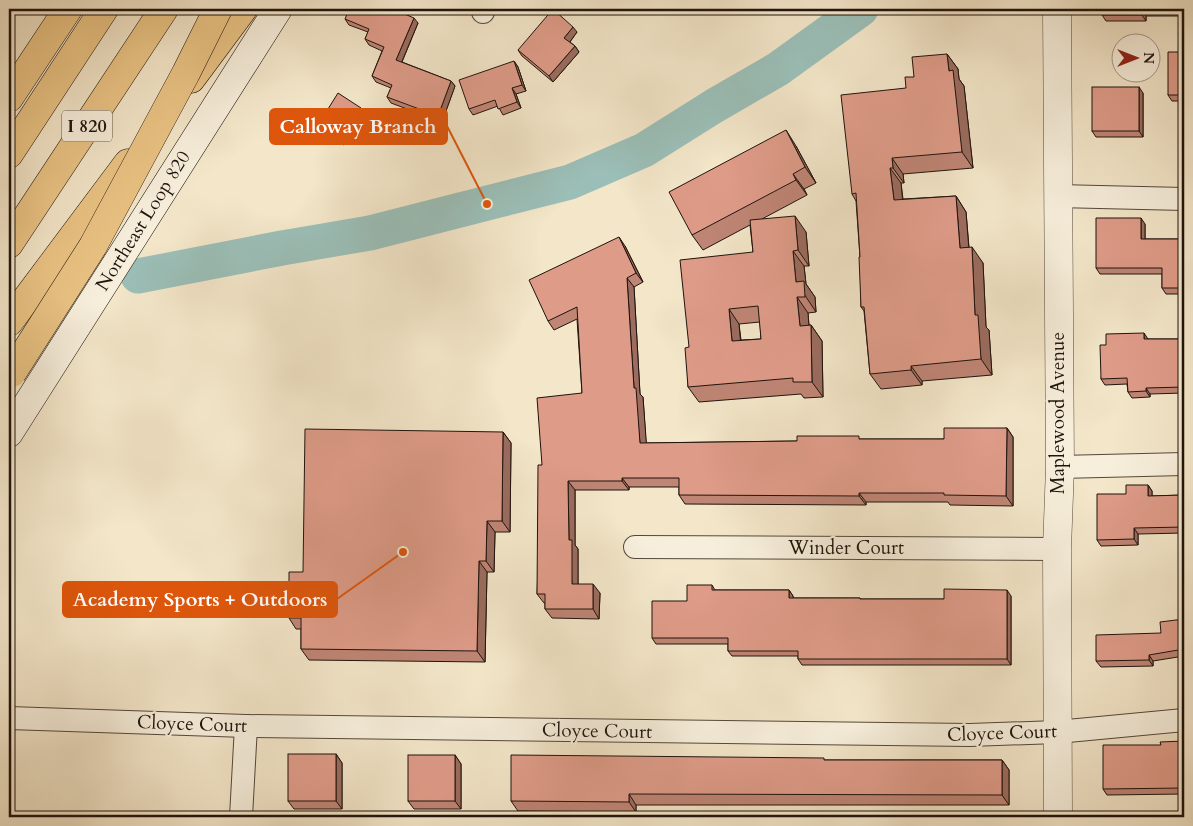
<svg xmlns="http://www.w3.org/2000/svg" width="1193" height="826" viewBox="0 0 1193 826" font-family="Cardo,serif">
<rect width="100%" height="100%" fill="#f3e6c9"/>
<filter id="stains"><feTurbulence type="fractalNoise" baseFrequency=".004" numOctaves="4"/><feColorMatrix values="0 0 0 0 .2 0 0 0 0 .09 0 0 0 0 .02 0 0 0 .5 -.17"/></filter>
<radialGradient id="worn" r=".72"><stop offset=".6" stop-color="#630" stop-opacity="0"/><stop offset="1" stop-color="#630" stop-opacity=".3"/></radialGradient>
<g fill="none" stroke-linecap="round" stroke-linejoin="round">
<path stroke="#9bbfb8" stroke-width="35" d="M138 276 282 248 370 233 570 182 644 150 714 106 778 69 861 9"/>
<g stroke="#54483c" stroke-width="24">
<g id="minor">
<path d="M483 9V12"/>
<path d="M1057 196 1184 199"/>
<path d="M1060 467 1184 464"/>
<path d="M635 547 1057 549"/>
<path d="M9 718 246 726 970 735 1057 732 1184 720"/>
<path d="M241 817 246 726"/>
</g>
</g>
<g stroke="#54483c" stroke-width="29">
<path id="tertiary" d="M1057 9 1060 467 1057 549 1058 817"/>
</g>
<g stroke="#1f130d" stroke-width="29">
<path id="secondary" d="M9 433 278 9"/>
</g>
<g stroke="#1f130d" stroke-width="29">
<g id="motorway">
<path d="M191 79 243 9"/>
<path d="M9 98 68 9"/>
<path d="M9 154 104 9"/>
<path d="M9 244 164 9"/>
<path d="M9 322 128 163"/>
</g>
</g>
<use href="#minor" stroke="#f7efdc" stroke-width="22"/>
<use href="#tertiary" stroke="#f7efdc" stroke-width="28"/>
<use href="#secondary" stroke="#f7efdc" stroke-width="28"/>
<use href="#motorway" stroke="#eac384" stroke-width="28"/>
<g stroke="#1f130d" stroke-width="29" stroke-linecap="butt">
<path id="motorway-bridge" d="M12 373 93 246 186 73 218 9"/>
</g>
<use href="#motorway-bridge" stroke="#eac384" stroke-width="28"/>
</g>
<g fill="#bf8575" stroke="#1f130d" fill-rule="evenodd">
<path d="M1102 9H1184V16H1146V21H1106L1102 15Z"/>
<path d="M345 19 418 23 402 62 451 81 455 86 442 122 391 103 387 97 391 88 376 82 372 76 382 51 369 45 365 39 368 32 349 25Z"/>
<path d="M577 32 570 42 575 46 579 52 553 82 522 56 518 50Z"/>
<path d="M1184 52V110L1183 108V101H1172L1168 95Z"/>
<path d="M947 54 958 69 959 79 964 86 973 168 903 174 904 183H901L903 199 956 196 966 212 969 247 983 263 986 327 989 330 992 375 922 381V385L881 389 870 374 864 311 861 307 860 257 856 201 852 194 906 88 914 77Z"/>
<path d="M514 61 518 67 526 91 516 94 521 108 503 115 498 106 473 115 469 109Z"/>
<path d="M1143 93V137H1096L1092 131Z"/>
<path d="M365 113 344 145 322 131 318 125Z"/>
<path d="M796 146 816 183 804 189 807 195 762 219 806 232 809 266H804L806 284 815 297 816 312 808 313 809 325H811L822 341 823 397 804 398 801 394 699 402 688 387 689 347 753 252 750 225 703 250 692 235ZM760 322 761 339 741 340 739 324Z"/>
<path d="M1145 224V239H1184V294H1166L1162 288V274H1100L1096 268Z"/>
<path d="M625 246 643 282 634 287 640 394 643 397 646 443 797 441 861 439H944L1007 428 1013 437V506L950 505 948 502H866V505L685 504 679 495V487H629V490H575V545L578 549V584L600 593 599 619 552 618 545 609V603H544L537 594 542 465 582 393 577 319 554 330 548 321Z"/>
<path d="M1148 339H1184V393L1150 394V397L1132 398 1128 392 1127 384 1105 385 1101 379 1106 345Z"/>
<path d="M503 432 511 443 510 532H495L494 572H487L485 662 309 660 301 649V629H296L289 618 303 572Z"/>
<path d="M1184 477V533L1138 534V545L1101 546 1097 540 1126 494 1148 485 1152 491V496L1183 495Z"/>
<path d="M712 585 715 590H789L793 596V598H860L861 599H944L1011 596V665H802L798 659V656H732L728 651V644H656L652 638 687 601Z"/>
<path d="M1184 619V656L1153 661V666L1101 667 1096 661 1161 633Z"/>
<path d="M1184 741V794L1107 795 1103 789 1161 745Z"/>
<path d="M336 754 342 763V809H294L288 801Z"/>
<path d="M455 755 461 764V809H414L408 801Z"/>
<path d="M825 760H1002L1009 770V805H636V812L518 811 511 801Z"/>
</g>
<g fill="#9b6c5f" stroke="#1f130d">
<path d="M1142 10 1146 16V21L1142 15Z"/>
<path d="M414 18 418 23 400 66 396 60Z"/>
<path d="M573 27 577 32 569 43 564 38Z"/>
<path d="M575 46 579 52 553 82 549 76Z"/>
<path d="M947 54 958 69 959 79 964 86 973 168 962 152 949 71Z"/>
<path d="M514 61 518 67 526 91 522 85Z"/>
<path d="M451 81 455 86 442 122 438 116Z"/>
<path d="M1139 87 1143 93V137L1139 131Z"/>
<path d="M512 88 516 94 521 108 517 102Z"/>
<path d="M361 108 365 113 344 145 340 140Z"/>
<path d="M786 130 796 146 816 183 805 167Z"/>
<path d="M892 158 903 174 904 183 893 168Z"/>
<path d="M890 168 901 183 904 215 894 200Z"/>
<path d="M793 174 804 189 807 195 796 180Z"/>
<path d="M956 196 966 212 970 263 960 248Z"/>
<path d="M795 216 806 232 809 266 798 250Z"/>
<path d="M1141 218 1145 224V245L1141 239Z"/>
<path d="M619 237 625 246 643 282 636 273Z"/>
<path d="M972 247 983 263 986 327 989 330 992 375 981 359 975 315Z"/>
<path d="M793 251 804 266 806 284 815 297 816 312 796 282Z"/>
<path d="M627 278 634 287 640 394 643 397 647 452 640 443 634 388Z"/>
<path d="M797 297 808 313 810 341 800 326Z"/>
<path d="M729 309 739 324 742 357 732 341Z"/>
<path d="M811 325 822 341 823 397 812 382Z"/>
<path d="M1144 333 1148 339V345L1144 339Z"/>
<path d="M911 366 922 381V385L911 370Z"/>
<path d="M1146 388 1150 394V397L1146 391Z"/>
<path d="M1007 428 1013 437V506L1006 496Z"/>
<path d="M503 432 511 443 510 532 502 521Z"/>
<path d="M622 478 629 487V490L622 481Z"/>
<path d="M568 481 575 490V545L578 549V593L572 584 569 540Z"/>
<path d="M1148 485 1152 491V501L1148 496Z"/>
<path d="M859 493 866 502V505L859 496Z"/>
<path d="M487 521 495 532 494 572 486 561Z"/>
<path d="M1134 528 1138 534V545L1134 539Z"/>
<path d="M479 561 487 572 485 662 477 651Z"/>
<path d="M593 584 600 593 599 619 593 609Z"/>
<path d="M789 590 793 596V603L789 598Z"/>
<path d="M1007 590 1011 596V665L1007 659Z"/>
<path d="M1149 655 1153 661V666L1149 660Z"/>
<path d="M336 754 342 763V809L336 801Z"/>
<path d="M455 755 461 764V809L455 801Z"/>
<path d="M1002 760 1009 770V805L1002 795Z"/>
<path d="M1183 770 1184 772V790L1183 788Z"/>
<path d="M629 794 636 805V812L629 802Z"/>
</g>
<g fill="#de9b88" stroke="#1f130d" fill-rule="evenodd">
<path d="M349 9H393L414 18 396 60 451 81 438 116 387 97 392 85 372 76 384 47 365 39 369 29 345 19Z"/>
<path d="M553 9 573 27 564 38 575 46 549 76 518 50Z"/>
<path d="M1102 9H1184V10H1142V15H1102Z"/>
<path d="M1168 52H1184V108H1183V95H1168Z"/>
<path d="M947 54 949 71 953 70 962 152 892 158 893 168H890L894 200 956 196 960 248 972 247 975 315H978L981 359 911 366V370L870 374 864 307H861L859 257H860L856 193 852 194 841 95 906 88 905 77H914L912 57Z"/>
<path d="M514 61 522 85 512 88 517 102 498 109 495 100 469 109 459 80Z"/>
<rect x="1092" y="87" width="47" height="44"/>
<path d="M338 93 361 108 340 140 318 125Z"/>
<path d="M786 130 805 167 793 174 796 180 692 235 669 192Z"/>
<path d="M795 216 798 250 793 251 796 282 804 281 805 297H797L800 326 811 325 812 382H793V378L688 387 685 348 689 347 680 260 753 252 750 220ZM758 306 761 339 732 341 729 309Z"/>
<path d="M1096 218H1141V239H1184V288H1162V268H1096Z"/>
<path d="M619 237 636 273 627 278 634 388H636L640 443 797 441V436H859V439H944V428H1007L1006 496 944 495V493H859V496L679 495V478H622V481H568L569 540H572V584H593V609H545V594H537L538 465H542L537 398 582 393 577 307 548 321 529 280Z"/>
<path d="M1144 333V339H1184V387L1146 388V391L1128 392 1127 378 1101 379 1100 345H1106V334Z"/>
<path d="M305 429 503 432 502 521H487L486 561H479L477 651 301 649V618H289V572H303Z"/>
<path d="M1183 477H1184V527L1134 528V539L1097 540V494H1126V485H1148V496L1183 495Z"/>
<path d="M687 585H712V590H789V598H860V599H944V589L1007 590V659H798V651H728V638H652V601H687Z"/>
<path d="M1184 619V649L1149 655V660L1096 661V635L1161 633 1160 622Z"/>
<path d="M1184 741V770H1183V788L1103 789V745H1161L1160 742Z"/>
<rect x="288" y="754" width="48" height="47"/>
<rect x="408" y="755" width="47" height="46"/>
<path d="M511 755 824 758V760H1002V795L629 794V802L511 801Z"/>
</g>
<g text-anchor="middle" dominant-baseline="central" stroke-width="4.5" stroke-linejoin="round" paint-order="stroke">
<rect fill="#f7efdc" stroke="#60554b" stroke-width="1" x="62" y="110.5" width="50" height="31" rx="4"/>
<g font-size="18" font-weight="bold" fill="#1f130d">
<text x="87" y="126">I 820</text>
</g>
<g font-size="19" fill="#1f130d" stroke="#f7efdc">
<text transform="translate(143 221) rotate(-58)">Northeast Loop 820</text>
<text transform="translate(1058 413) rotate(-90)">Maplewood Avenue</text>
<text x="846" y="548">Winder Court</text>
<text transform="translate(192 724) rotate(2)">Cloyce Court</text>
<text transform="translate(597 731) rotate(1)">Cloyce Court</text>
<text transform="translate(1002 733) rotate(-2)">Cloyce Court</text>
</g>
</g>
<path fill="none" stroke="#de560c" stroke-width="2" d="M487 204L447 126M403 552L337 599"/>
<g fill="#de560c" stroke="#f7efdc" stroke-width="2">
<circle cx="487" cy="204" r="5"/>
<circle cx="403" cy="552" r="5"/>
</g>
<g fill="#de560c" stroke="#de560c" stroke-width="2">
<rect x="270" y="109" width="177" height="35" rx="5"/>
<rect x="63" y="582" width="274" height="35" rx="5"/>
</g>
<g font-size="20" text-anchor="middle" font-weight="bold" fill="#fff">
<text x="358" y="133">Calloway Branch</text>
<text x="200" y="606">Academy Sports + Outdoors</text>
</g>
<rect width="1193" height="826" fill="none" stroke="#f3e6c9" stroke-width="30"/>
<rect x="10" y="10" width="1173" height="806" fill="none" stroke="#1f130d" stroke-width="2.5"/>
<rect x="15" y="15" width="1163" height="796" fill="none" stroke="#1f130d"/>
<g transform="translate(1136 58) rotate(90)"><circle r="24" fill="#f7efdc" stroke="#a19789"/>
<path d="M0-4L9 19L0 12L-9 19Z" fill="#8f2418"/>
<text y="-8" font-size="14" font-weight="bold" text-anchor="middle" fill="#1f130d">N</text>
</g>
<rect width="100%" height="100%" filter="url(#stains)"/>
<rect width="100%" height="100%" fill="url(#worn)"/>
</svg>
